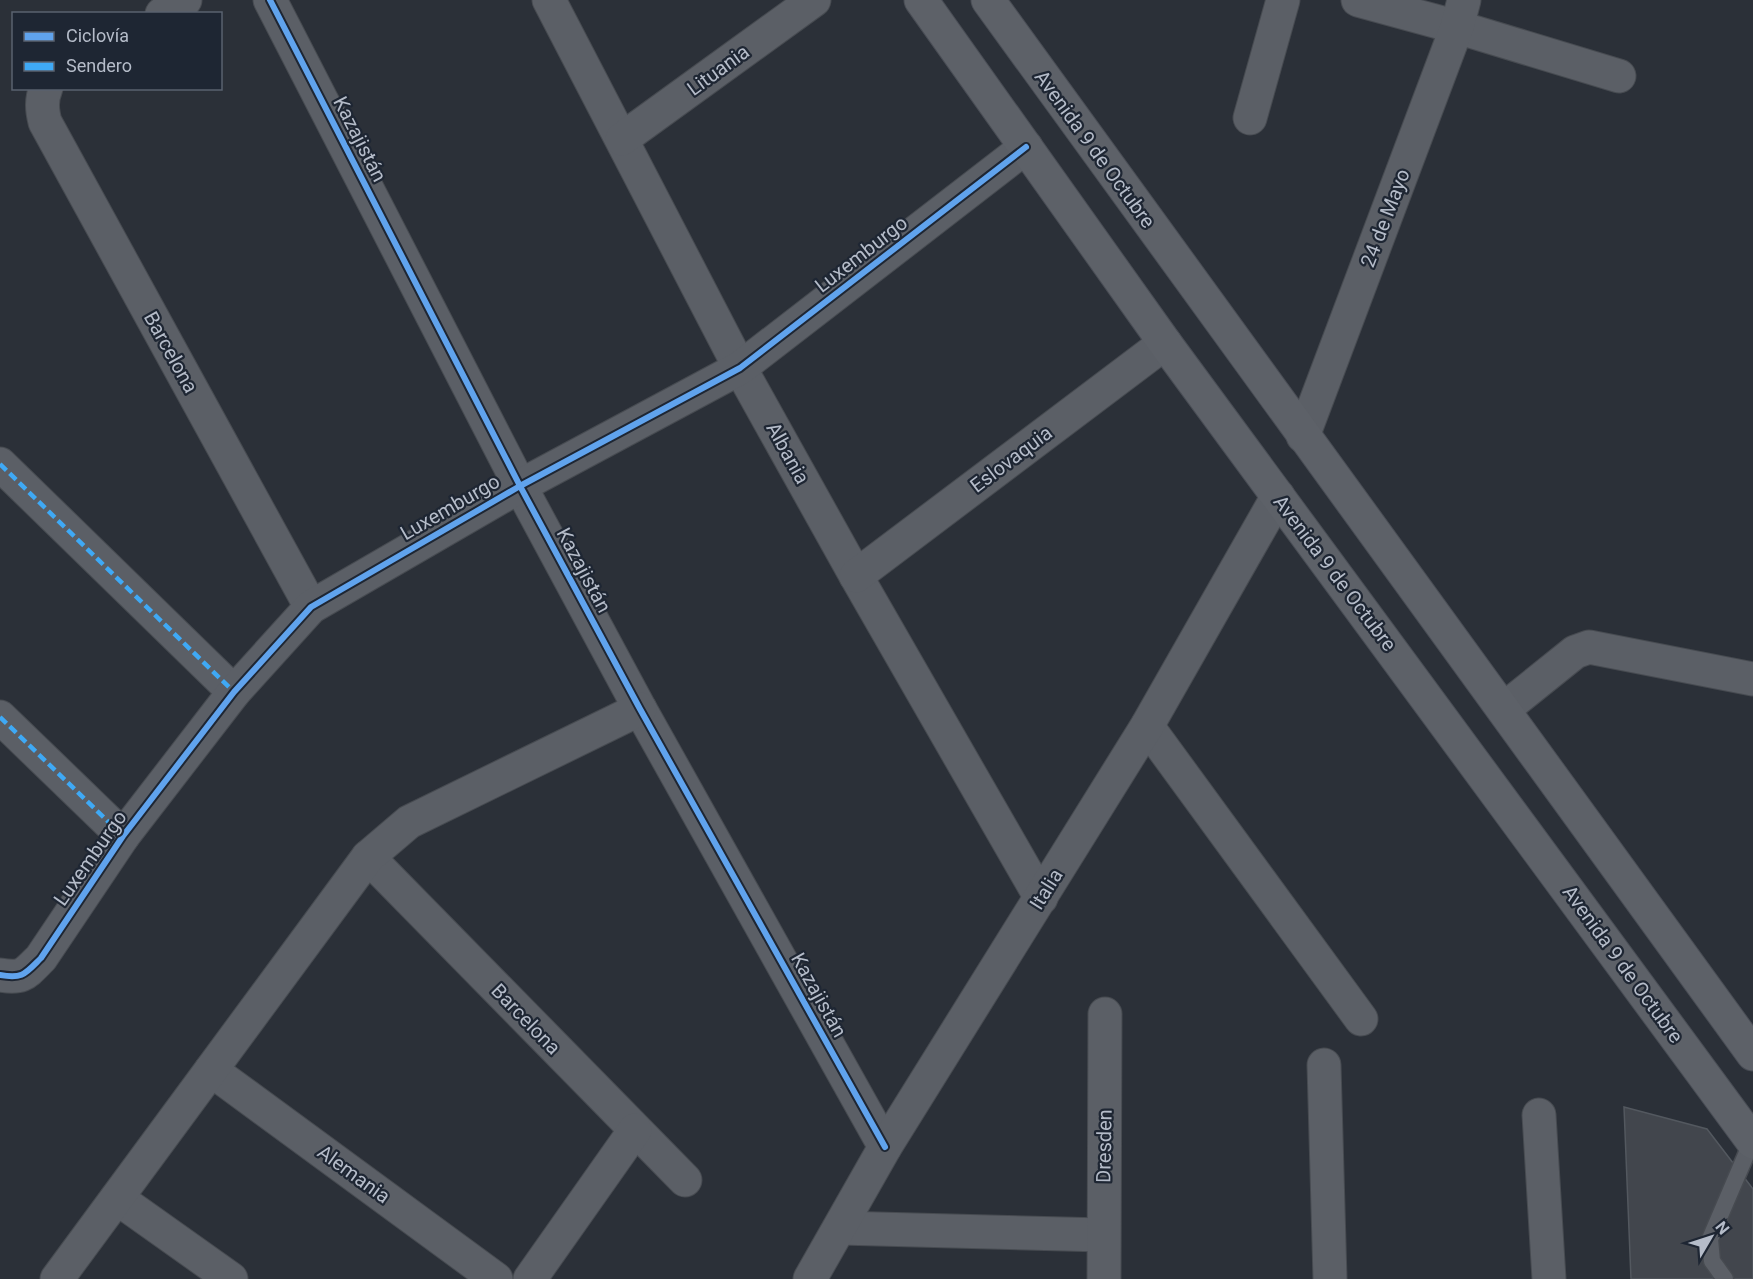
<svg xmlns="http://www.w3.org/2000/svg" width="1753" height="1279" viewBox="0 0 1753 1279" font-family="Roboto,sans-serif">
<rect width="100%" height="100%" fill="#2b3038"/>
<path fill="#42464d" stroke="#53585f" stroke-width="1.5" d="M1624 1107 1707 1129 1753 1189V1279H1631Z"/>
<g fill="none" stroke-linecap="round" stroke-linejoin="round">
<g stroke="#474b51" stroke-width="19">
<path id="lane" d="M1725 1279 1712 1261 1710 1239 1752 1141"/>
</g>
<g stroke="#474b51" stroke-width="35">
<g id="street">
<path d="M270 0 520 486 640 709 885 1147"/>
<path d="M549 0 740 368 856 576 1041 898"/>
<path d="M1358 0 1457 27 1619 76"/>
<path d="M162 14 185 0"/>
<path d="M46 88C41 100 42 110 45 122L311 607"/>
<path d="M1250 118 1283 0"/>
<path d="M622 139 814 0"/>
<path d="M1303 436 1457 27 1464 0"/>
<path d="M0 464 234 692"/>
<path d="M856 576 1165 343"/>
<path d="M1504 709 1575 652 1589 647 1753 679"/>
<path d="M0 717 123 836"/>
<path d="M1147 726 1361 1019"/>
<path d="M368 857 685 1180"/>
<path d="M0 975C23 979 25 974 41 958L123 836 234 692 311 607 520 486 740 368 1026 147"/>
<path d="M1324 1065 1330 1279"/>
<path d="M211 1070 496 1279"/>
<path d="M1539 1115 1549 1279"/>
<path d="M117 1198 231 1279"/>
<path d="M840 1228 1103 1235"/>
<path d="M57 1279 368 857 409 822 640 709"/>
<path d="M530 1279 635 1130"/>
<path d="M810 1279 885 1147 1147 726 1278 496"/>
<path d="M1104 1279 1105 1014"/>
</g>
</g>
<g stroke="#494d55" stroke-width="35">
<g id="primary">
<path d="M921 0 1165 343 1753 1142"/>
<path d="M988 0 1753 1054"/>
</g>
</g>
<use href="#lane" stroke="#5b5f66" stroke-width="16"/>
<use href="#street" stroke="#5b5f66" stroke-width="33"/>
<use href="#primary" stroke="#5d6168" stroke-width="33"/>
<g stroke="#3fa9f5" stroke-width="4.5" stroke-dasharray="9 4.5" stroke-linecap="butt">
<path d="M0 464 234 692"/>
<path d="M0 717 123 836"/>
</g>
<g stroke="#1e2633" stroke-width="10">
<g id="cycleway">
<path d="M270 0 520 486 640 709 885 1147"/>
<path d="M0 975C23 979 25 974 41 958L123 836 234 692 311 607 520 486 740 368 1026 147"/>
</g>
</g>
<use href="#cycleway" stroke="#60a3ed" stroke-width="6"/>
</g>
<g text-anchor="middle" dominant-baseline="central" stroke-width="4.5" stroke-linejoin="round" paint-order="stroke">
<g font-size="20" fill="#b5bcc9" stroke="#1e2633">
<text transform="translate(718 70) rotate(-36)">Lituania</text>
<text transform="translate(360 139) rotate(63)">Kazajistán</text>
<text transform="translate(1095 149) rotate(54)">Avenida 9 de Octubre</text>
<text transform="translate(1385 218) rotate(-69)">24 de Mayo</text>
<text transform="translate(861 254) rotate(-38)">Luxemburgo</text>
<text transform="translate(171 352) rotate(61)">Barcelona</text>
<text transform="translate(788 453) rotate(61)">Albania</text>
<text transform="translate(1011 459) rotate(-37)">Eslovaquia</text>
<text transform="translate(450 507) rotate(-30)">Luxemburgo</text>
<text transform="translate(584 570) rotate(62)">Kazajistán</text>
<text transform="translate(1335 573) rotate(53)">Avenida 9 de Octubre</text>
<text transform="translate(90 858) rotate(-55)">Luxemburgo</text>
<text transform="translate(1046 889) rotate(-58)">Italia</text>
<text transform="translate(1623 964) rotate(54)">Avenida 9 de Octubre</text>
<text transform="translate(819 995) rotate(61)">Kazajistán</text>
<text transform="translate(526 1019) rotate(46)">Barcelona</text>
<text transform="translate(1104 1146) rotate(-89)">Dresden</text>
<text transform="translate(354 1174) rotate(36)">Alemania</text>
</g>
</g>
<rect x="12" y="12" width="210" height="78" fill="#1e2633" stroke="#5a626f" stroke-width="1.5"/>
<rect x="24" y="32" width="30" height="9" fill="#60a3ed" stroke="#5a626f" stroke-width="1.5"/>
<text x="66" y="42" font-size="18" fill="#b5bcc9">Ciclovía</text>
<rect x="24" y="62" width="30" height="9" fill="#3fa9f5" stroke="#5a626f" stroke-width="1.5"/>
<text x="66" y="72" font-size="18" fill="#b5bcc9">Sendero</text>
<g transform="translate(1711 1237) rotate(51)" stroke="#1e2633" stroke-width="4.5" paint-order="stroke">
<path d="M0-4.5L10 22L0 15L-10 22Z" fill="#b5bcc9"/>
<text y="-9" font-size="16" font-weight="bold" text-anchor="middle" fill="#b5bcc9">N</text>
</g>
</svg>
